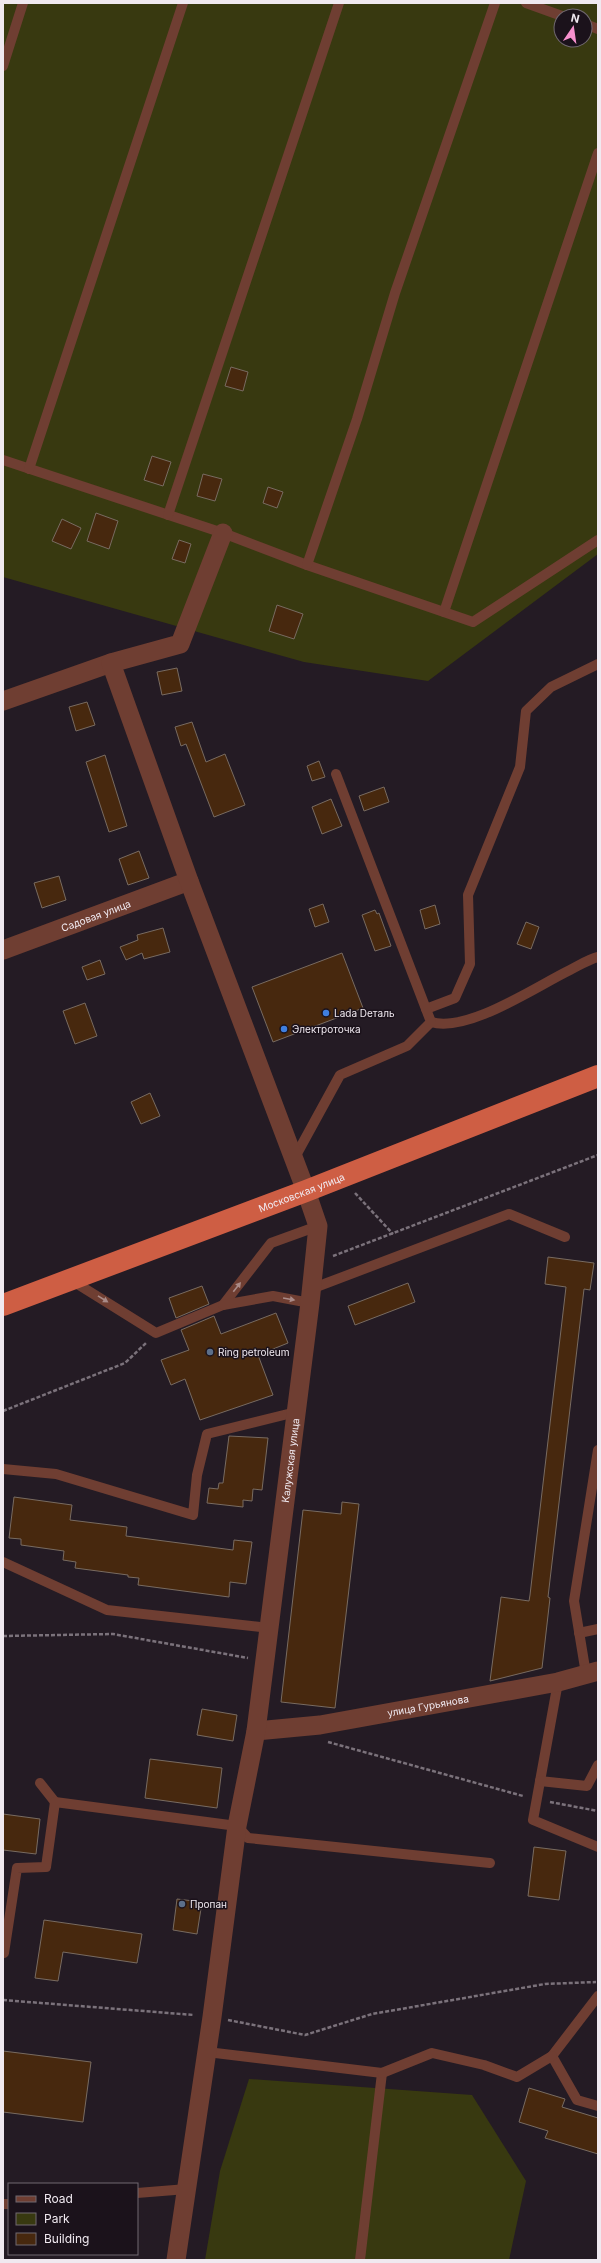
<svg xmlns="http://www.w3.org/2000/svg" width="601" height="2263" viewBox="0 0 601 2263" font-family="Inter,sans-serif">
<rect width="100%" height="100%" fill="#241b24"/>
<g fill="#383910" fill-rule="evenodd">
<path d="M3 3H598V554L428 681 304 662 3 577ZM561 16H585V40H561Z"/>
<path d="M249 2079 472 2095 526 2181 509 2260H205L220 2171Z"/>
</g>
<g fill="#47280e" stroke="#786b61">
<path d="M231 367 248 372 243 391 225 386Z"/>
<path d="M152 456 171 462 163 486 144 480Z"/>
<path d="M203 474 222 479 215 501 197 496Z"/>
<path d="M268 487 283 492 277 508 263 503Z"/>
<path d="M96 513 118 521 109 549 87 541Z"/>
<path d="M62 519 81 528 71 549 52 541Z"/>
<path d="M179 540 191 544 185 563 172 559Z"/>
<path d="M277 605 303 614 294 639 269 631Z"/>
<path d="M177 668 182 691 162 695 157 672Z"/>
<path d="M87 702 95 725 76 731 69 707Z"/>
<path d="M192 722 206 762 225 754 245 805 214 817 186 744 181 746 175 727Z"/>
<path d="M105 755 127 826 109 832 86 762Z"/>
<path d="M319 761 325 777 312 781 307 766Z"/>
<path d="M384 787 389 802 364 811 359 796Z"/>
<path d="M331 799 342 826 322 834 312 807Z"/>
<path d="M139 851 149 878 128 885 119 859Z"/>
<path d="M59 876 66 900 42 908 34 883Z"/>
<path d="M323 904 329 922 315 927 309 909Z"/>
<path d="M435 905 440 924 425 929 420 910Z"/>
<path d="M375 910 377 914 379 913 391 946 375 951 362 915Z"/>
<path d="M526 922 539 927 531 949 517 944Z"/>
<path d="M163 928 170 952 144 959 142 953 126 960 120 947 138 940 137 935Z"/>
<path d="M342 953 363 1008 273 1042 252 987Z"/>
<path d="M100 960 105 974 87 980 82 967Z"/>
<path d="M85 1003 97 1036 75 1044 63 1011Z"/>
<path d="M150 1093 160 1116 141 1124 131 1102Z"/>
<path d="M548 1257 594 1263 590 1290 584 1289 548 1597 550 1598 542 1668 490 1681 501 1597 529 1601 530 1595 566 1287 545 1284Z"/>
<path d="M408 1283 415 1302 355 1325 348 1306Z"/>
<path d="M202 1286 209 1304 176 1318 169 1298Z"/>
<path d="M276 1313 288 1343 258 1355 273 1395 200 1420 185 1379 171 1385 161 1360 189 1350 181 1330 214 1316 221 1334Z"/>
<path d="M229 1436 268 1438 262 1490 253 1489 252 1501 243 1500V1507L207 1503 209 1488 218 1489 219 1483H223Z"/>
<path d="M14 1497 72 1505 70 1520 127 1527 126 1536 233 1550 234 1540 252 1542 246 1584 230 1582 229 1597 138 1585 139 1578 128 1577V1575L75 1568 76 1562 63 1560 64 1551 21 1545V1539L9 1538Z"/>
<path d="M342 1502 359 1504 335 1708 281 1702 303 1510 341 1514Z"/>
<path d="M202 1709 237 1715 233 1741 197 1735Z"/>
<path d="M150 1759 222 1768 217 1808 145 1798Z"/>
<path d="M3 1814 40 1819 36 1854 3 1850Z"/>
<path d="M534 1847 566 1851 559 1900 528 1896Z"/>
<path d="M177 1899 202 1902 197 1934 173 1930Z"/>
<path d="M44 1920 142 1934 137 1963 63 1952 58 1981 35 1978Z"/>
<path d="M3 2051 91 2062 83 2122 3 2112Z"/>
<path d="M529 2088 565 2099 562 2107 598 2118V2154L545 2138 548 2131 519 2122Z"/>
</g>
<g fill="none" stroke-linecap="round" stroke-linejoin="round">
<g stroke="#7b727b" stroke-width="2.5" stroke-dasharray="4 2" stroke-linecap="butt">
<path d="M355 1193 393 1234"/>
<path d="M333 1256 598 1155"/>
<path d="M3 1411 125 1363 147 1342"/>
<path d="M3 1636 113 1634 248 1658"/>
<path d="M328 1742 523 1796"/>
<path d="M550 1802 598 1811"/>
<path d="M3 2000 194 2015"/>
<path d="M228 2020 305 2035 372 2014 545 1984 596 1982"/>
</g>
<g stroke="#6f3e32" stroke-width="10">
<path d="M526 3 562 16"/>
<path d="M585 24 598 29"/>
<path d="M3 66 23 3"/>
<path d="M3 460 223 533 307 565 473 622 598 540"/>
<path d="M29 469 183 3"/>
<path d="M168 515 339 3"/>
<path d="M307 565 357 419 395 293 495 3"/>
<path d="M444 612 598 153"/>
<path d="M426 1009 455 998 470 964 468 895 520 767 526 711 551 687 598 664"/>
<path d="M431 1022C468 1033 535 987 570 970 578 966 589 959 598 957"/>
<path d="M294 1159 340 1075 407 1046 431 1022 336 774"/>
<path d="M71 1280 156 1333 223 1305 271 1243 318 1226"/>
<path d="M311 1289 509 1214 565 1237"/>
<path d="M223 1305 273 1296 310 1303"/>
<path d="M3 1469 56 1474 193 1515 197 1475 207 1434 296 1412"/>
<path d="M3 1562 107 1610 269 1628"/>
<path d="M579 1633 598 1629"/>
<path d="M586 1674 574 1601 598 1450"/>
<path d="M558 1682 533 1820 598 1847"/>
<path d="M540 1781 587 1786 598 1765"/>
<path d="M40 1783 55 1802"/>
<path d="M4 1953 17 1868 46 1867 55 1802 237 1826 248 1838 490 1863"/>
<path d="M598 1996 552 2056 577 2100 598 2106"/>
<path d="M207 2052 382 2073 360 2260"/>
<path d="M382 2073 432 2053 484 2065 517 2077 552 2056"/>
<path d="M137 2193 187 2189"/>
<path d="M3 2204H9"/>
</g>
<g stroke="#6f3e32" stroke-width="19">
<path d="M3 701 111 663"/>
<path id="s1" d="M3 950 189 881"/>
<path id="s2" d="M256 1731 320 1725 558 1682 598 1671"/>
<path id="s3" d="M176 2260 212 2017 237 1826 256 1731 310 1303 318 1226 306 1191 189 881 111 663 180 644 223 533"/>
</g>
<path stroke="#ce5e44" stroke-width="22" id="s4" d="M3 1305 306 1191 598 1076"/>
</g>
<defs><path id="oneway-solid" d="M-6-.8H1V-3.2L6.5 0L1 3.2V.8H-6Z"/></defs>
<g fill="#a98b88">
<use href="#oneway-solid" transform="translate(237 1287) rotate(-52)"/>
<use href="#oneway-solid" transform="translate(103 1299) rotate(32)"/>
<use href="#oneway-solid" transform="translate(289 1299) rotate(10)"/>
</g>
<g fill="#3f7fe0" stroke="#1b121b" stroke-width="1.5">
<circle cx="326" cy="1013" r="4"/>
<circle cx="284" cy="1029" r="4"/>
</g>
<g fill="#5c6f8a" stroke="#1b121b" stroke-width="1.5">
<circle cx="210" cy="1352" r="4"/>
<circle cx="182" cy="1904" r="4"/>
</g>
<g text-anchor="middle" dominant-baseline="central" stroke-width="3" stroke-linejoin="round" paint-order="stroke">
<g font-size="10" fill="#f0e9f0" stroke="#1b121b">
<text stroke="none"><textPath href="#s1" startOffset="99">Садовая улица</textPath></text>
<text stroke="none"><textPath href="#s4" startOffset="319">Московская улица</textPath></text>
<text stroke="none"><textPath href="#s3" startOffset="808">Калужская улица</textPath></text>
<text stroke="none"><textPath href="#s2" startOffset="174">улица Гурьянова</textPath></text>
</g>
<g font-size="10" fill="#f0e9f0" stroke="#1b121b" text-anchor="start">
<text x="334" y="1013">Lada Dеталь</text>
<text x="292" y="1029">Электроточка</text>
<text x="218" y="1352">Ring petroleum</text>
<text x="190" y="1904">Пропан</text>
</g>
</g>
<rect width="601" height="2263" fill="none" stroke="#f0e9f0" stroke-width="8"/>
<rect x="8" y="2183" width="130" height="72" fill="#1b121b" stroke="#706870"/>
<rect x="16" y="2196" width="20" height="6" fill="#6f3e32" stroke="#706870"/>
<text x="44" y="2203" font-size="12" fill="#f0e9f0">Road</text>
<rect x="16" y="2213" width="20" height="12" fill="#383910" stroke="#706870"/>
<text x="44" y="2223" font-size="12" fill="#f0e9f0">Park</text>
<rect x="16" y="2233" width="20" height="12" fill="#47280e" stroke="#706870"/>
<text x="44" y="2243" font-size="12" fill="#f0e9f0">Building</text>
<g transform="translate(573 28) rotate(13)"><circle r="19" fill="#1b121b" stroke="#706870"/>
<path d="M0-3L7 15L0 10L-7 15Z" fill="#f790ce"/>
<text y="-6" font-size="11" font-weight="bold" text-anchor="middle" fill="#f0e9f0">N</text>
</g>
</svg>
